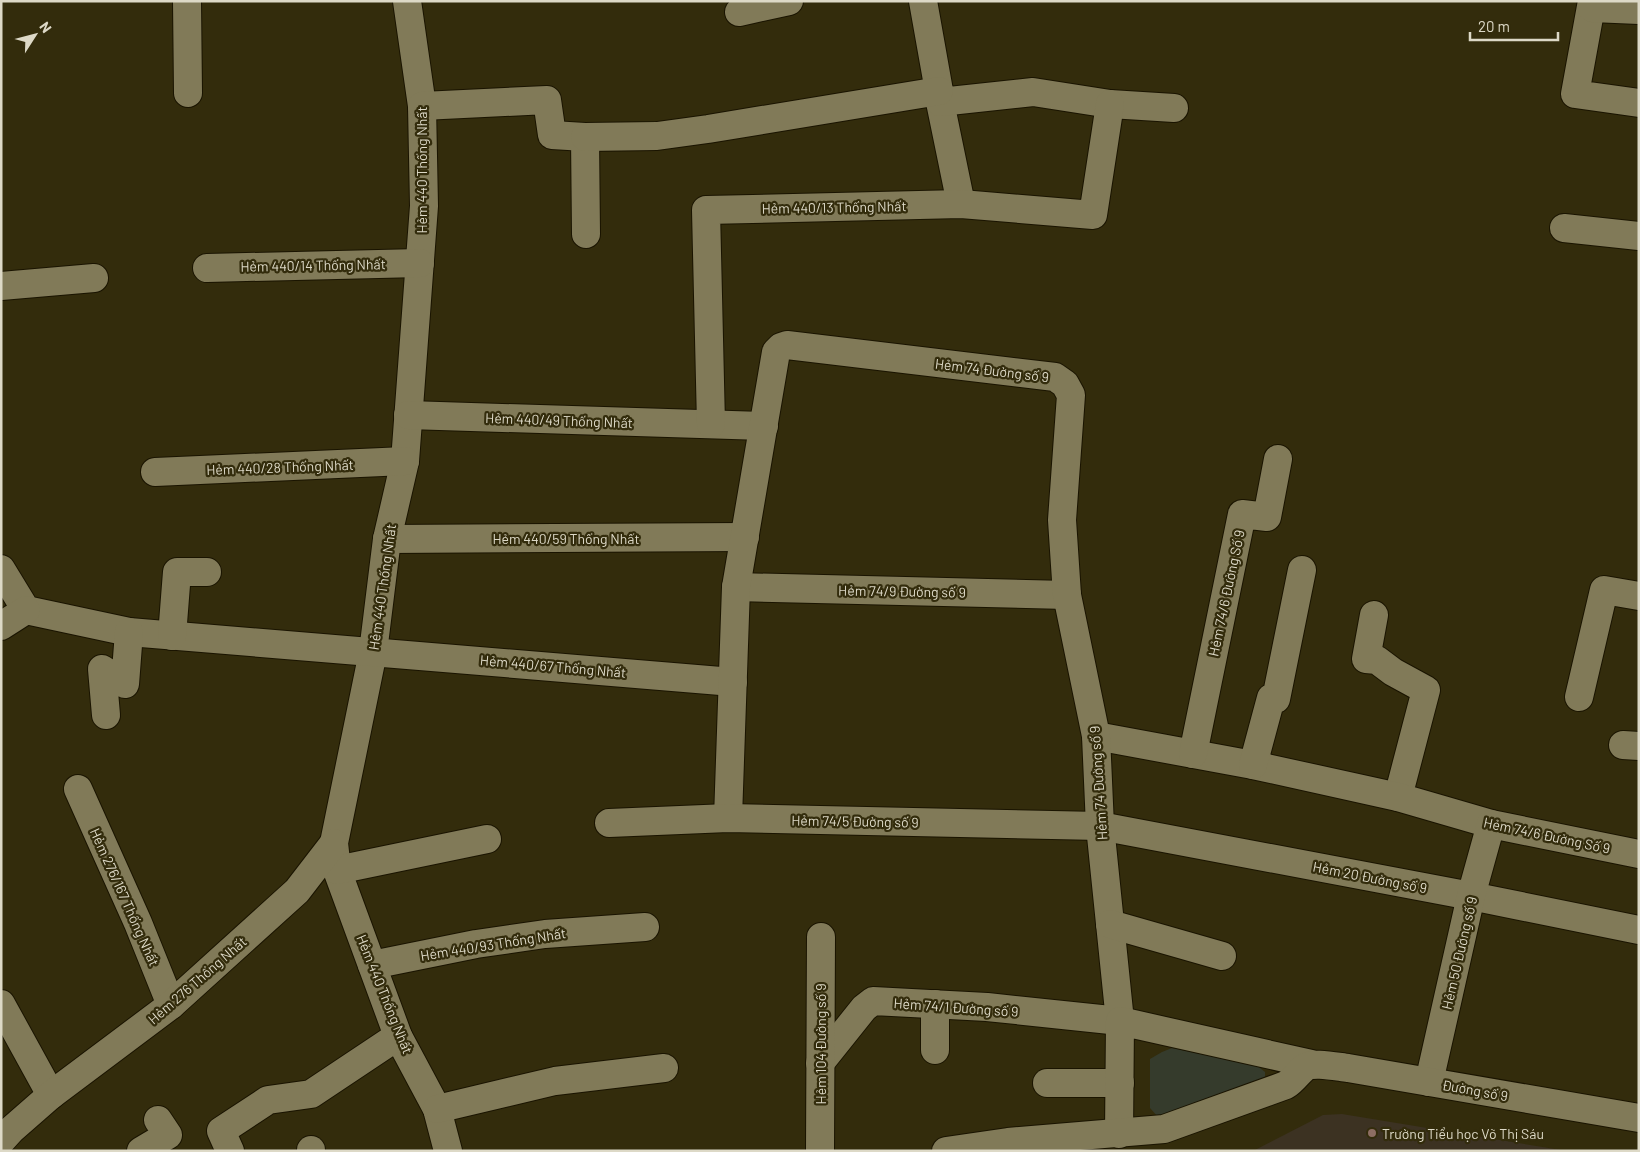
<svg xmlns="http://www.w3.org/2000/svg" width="1640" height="1152" viewBox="0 0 1640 1152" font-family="Barlow,sans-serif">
<rect width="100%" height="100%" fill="#332c0c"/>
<path fill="#3c3222" d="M1342 1114 1567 1151H1253L1323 1115Z"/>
<path fill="#353b2c" d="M1172 1048 1256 1065 1265 1072V1080L1159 1118 1150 1108V1059L1162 1052Z"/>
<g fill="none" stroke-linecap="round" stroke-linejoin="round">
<g stroke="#1a1400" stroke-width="30">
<g id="minor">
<path d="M187 1 188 93"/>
<path d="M407 1 422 106 424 206 405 461 387 539 373 652 334 843 337 870 398 1036 437 1109 448 1151"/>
<path d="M923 1 939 91 940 102 961 204"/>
<path d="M1592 1 1575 94 1639 103"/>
<path d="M1592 8 1639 10"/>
<path d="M739 12 789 1"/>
<path d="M940 102 1033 92 1110 104 1174 108"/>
<path d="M422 106 547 100 552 135 585 137 586 234"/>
<path d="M585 137 657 136 708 129 939 91"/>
<path d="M1564 228 1639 236"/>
<path d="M207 268 420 263"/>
<path d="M1 286 94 278"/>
<path d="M408 415 764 426"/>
<path d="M711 424 706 210 961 204 1093 215 1110 104"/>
<path d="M155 472 405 461"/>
<path d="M387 539 745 537"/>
<path d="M1 569 26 610 129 632 733 682"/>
<path d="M736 587 1067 595"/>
<path d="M1374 615 1366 659 1377 660 1393 672 1426 690 1398 797"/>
<path d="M1 626 26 610"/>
<path d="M172 636 177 572H207"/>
<path d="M1579 697 1604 590 1639 596"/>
<path d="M106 715 102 669 125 684 129 632"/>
<path d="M1096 736 1253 765 1398 797 1491 824 1639 854"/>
<path d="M1623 745 1639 746"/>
<path d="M1193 754 1242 514 1267 517 1278 459"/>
<path d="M1253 765 1271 698 1276 699 1302 570"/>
<path d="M78 789 138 923 171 1005"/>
<path d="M728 818 736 587 776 352 781 347 787 345 1055 377 1065 384 1071 395 1062 520 1067 595 1096 736 1100 826 1120 1021 987 1007 873 1001 864 1008 820 1063"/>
<path d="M609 823 728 818 1100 826 1471 896 1639 930"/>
<path d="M337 870 487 839"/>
<path d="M1110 924 1222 956"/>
<path d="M372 965 476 944 545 934 645 927"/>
<path d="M1 1004 51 1095"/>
<path d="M935 1050V1004"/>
<path d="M1429 1082 1471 896 1491 824"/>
<path d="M1047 1083H1120"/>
<path d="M437 1109 555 1081 664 1068"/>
<path d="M1119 1134 1120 1021 1311 1064"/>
<path d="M1 1141 11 1130 51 1095 171 1005 297 891 334 843"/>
<path d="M311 1150V1151"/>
<path d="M141 1151 168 1135 158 1120"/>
<path d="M230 1151 221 1131 268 1100 311 1094 398 1036"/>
<path d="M820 1151 821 937"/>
<path d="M946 1151 1008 1142 1164 1129 1286 1085C1294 1080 1297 1074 1304 1068 1311 1061 1338 1067 1348 1068L1639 1118"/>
</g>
</g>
<use href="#minor" stroke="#817a58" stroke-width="28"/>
</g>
<circle fill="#8d6e63" stroke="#332c0c" stroke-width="2" cx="1372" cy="1133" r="5"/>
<g text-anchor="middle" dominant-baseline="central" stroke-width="4.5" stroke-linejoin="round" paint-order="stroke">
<g font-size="14" fill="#ddd9c7" stroke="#332c0c">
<text transform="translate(421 170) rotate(-90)">Hẻm 440 Thống Nhất</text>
<text transform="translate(834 207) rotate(-1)">Hẻm 440/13 Thống Nhất</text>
<text transform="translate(313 265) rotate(-1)">Hẻm 440/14 Thống Nhất</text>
<text transform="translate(992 370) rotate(7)">Hẻm 74 Đường số 9</text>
<text transform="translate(559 420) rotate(2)">Hẻm 440/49 Thống Nhất</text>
<text transform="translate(280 467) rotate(-2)">Hẻm 440/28 Thống Nhất</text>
<text x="566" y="538">Hẻm 440/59 Thống Nhất</text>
<text transform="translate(382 587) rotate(-82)">Hẻm 440 Thống Nhất</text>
<text transform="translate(902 591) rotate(1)">Hẻm 74/9 Đường số 9</text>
<text transform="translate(1226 593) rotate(-78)">Hẻm 74/6 Đường Số 9</text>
<text transform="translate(553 666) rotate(5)">Hẻm 440/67 Thống Nhất</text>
<text transform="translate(1098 783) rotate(-94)">Hẻm 74 Đường số 9</text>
<text transform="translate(855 821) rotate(1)">Hẻm 74/5 Đường số 9</text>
<text transform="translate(1547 835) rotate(12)">Hẻm 74/6 Đường Số 9</text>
<text transform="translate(1370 877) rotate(11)">Hẻm 20 Đường số 9</text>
<text transform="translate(125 897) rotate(66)">Hẻm 276/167 Thống Nhất</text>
<text transform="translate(493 944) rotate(-9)">Hẻm 440/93 Thống Nhất</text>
<text transform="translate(1459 953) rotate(-77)">Hẻm 50 Đường số 9</text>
<text transform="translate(197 980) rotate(-41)">Hẻm 276 Thống Nhất</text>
<text transform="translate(385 994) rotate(68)">Hẻm 440 Thống Nhất</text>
<text transform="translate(956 1007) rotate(4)">Hẻm 74/1 Đường số 9</text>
<text transform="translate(820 1044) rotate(-90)">Hẻm 104 Đường số 9</text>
<text transform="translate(1475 1090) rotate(10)">Đường số 9</text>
</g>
<g font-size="14" fill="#ddd9c7" stroke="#332c0c" text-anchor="start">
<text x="1382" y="1133">Trường Tiểu học Võ Thị Sáu</text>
</g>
</g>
<rect width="1640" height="1152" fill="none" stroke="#ddd9c7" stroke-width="5"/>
<g transform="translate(35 35) rotate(54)" stroke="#332c0c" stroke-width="4" paint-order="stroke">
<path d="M0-4L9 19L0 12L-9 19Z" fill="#ddd9c7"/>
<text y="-8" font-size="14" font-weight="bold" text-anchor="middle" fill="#ddd9c7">N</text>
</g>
<path d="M1470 32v8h88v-8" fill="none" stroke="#ddd9c7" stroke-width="2.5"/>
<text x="1478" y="32" font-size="15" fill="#ddd9c7" stroke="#332c0c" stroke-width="4" paint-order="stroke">20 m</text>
</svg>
